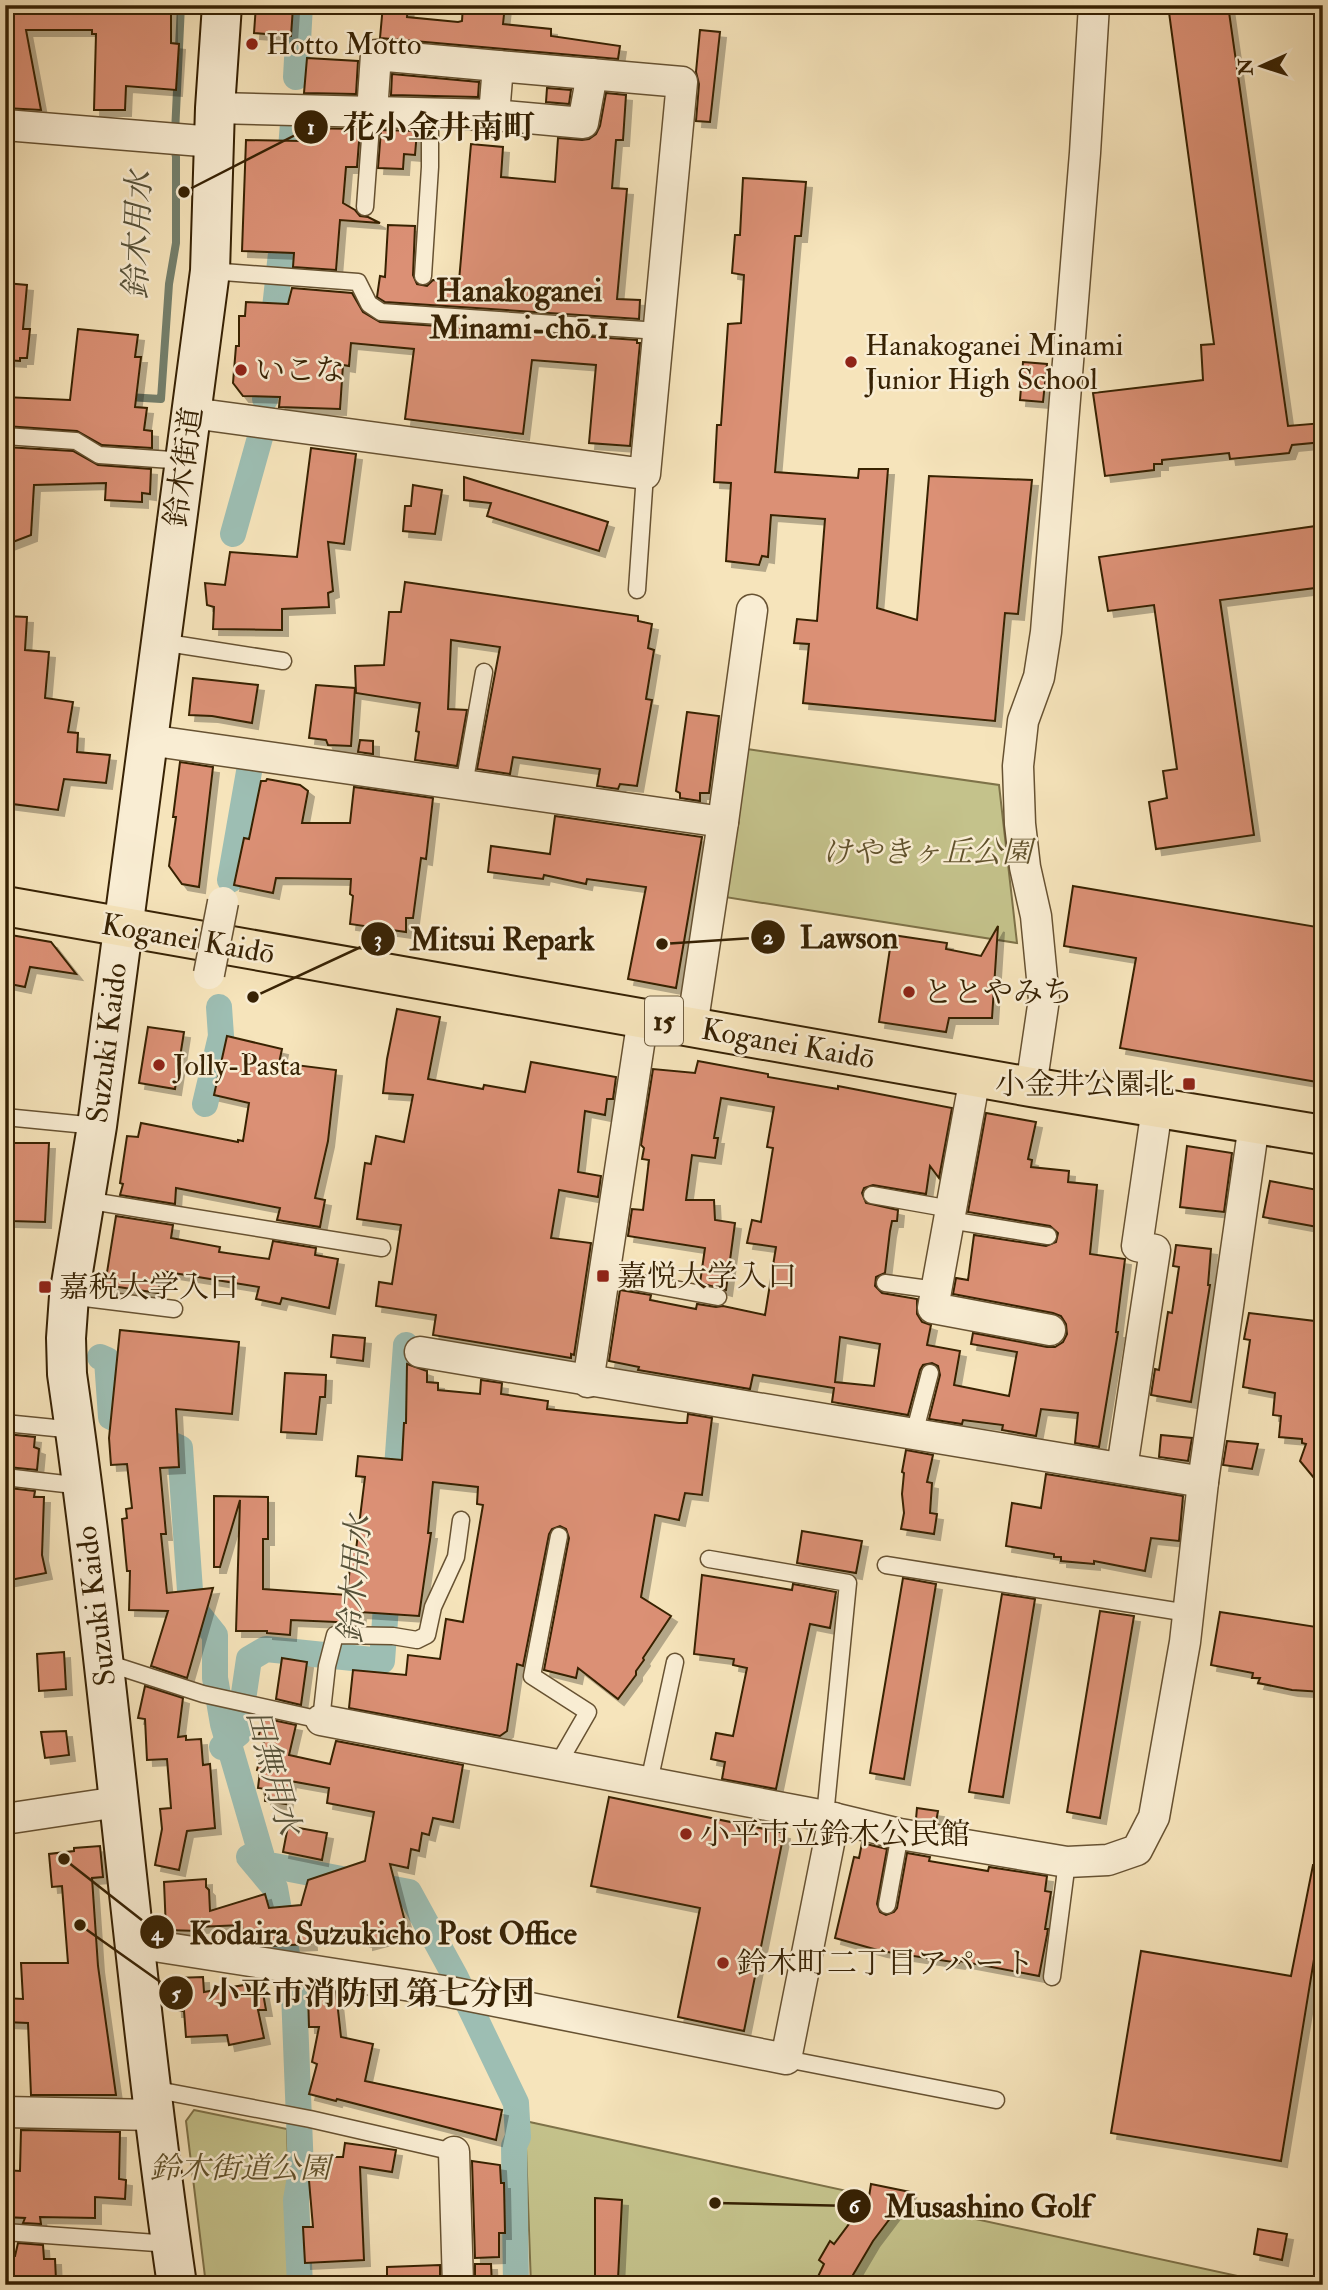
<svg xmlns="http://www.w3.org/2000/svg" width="1328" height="2290" viewBox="0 0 1328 2290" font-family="'IM FELL Double Pica','Noto Serif JP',serif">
<defs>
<filter id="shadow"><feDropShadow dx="6" dy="6" stdDeviation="0" flood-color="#0004"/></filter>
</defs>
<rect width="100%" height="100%" fill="#f6e4bb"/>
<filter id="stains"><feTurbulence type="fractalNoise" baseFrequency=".00286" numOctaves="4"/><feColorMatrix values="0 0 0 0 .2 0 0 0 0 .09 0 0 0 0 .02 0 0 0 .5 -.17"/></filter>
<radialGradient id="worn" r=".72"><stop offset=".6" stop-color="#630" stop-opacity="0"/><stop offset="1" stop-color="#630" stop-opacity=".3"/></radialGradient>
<g fill="#c4c28b" stroke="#7e7248" stroke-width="2">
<path d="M747 749 999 785 1017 943 725 897Z"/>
<path d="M194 2110 287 2129 292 2285H206L186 2121Z"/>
<path d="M525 2121 1279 2285H531Z"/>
</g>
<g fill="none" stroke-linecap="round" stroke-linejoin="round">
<g stroke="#74806d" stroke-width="8">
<path d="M175 133 181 5"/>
<path d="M128 397 161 399 169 284 176 243V157L174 146"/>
</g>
<g stroke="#9dbeb3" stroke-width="26">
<path d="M296 77 300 5"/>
<path d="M289 175 293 123"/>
<path d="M265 399 285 217"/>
<path d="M233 534 261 434"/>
<path d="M230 880 250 766"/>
<path d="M205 1104 221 1036 219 1007"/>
<path d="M100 1357 107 1360 111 1417 180 1448 191 1605 215 1635V1678L223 1724 264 1864 409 1892 455 1976 516 2103 518 2137 514 2146 516 2285"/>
<path d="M395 1495 406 1345"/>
<path d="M222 1747 238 1734 249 1659 266 1649 382 1661 388 1579"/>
<path d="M249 1857 275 1888 294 1993 301 2171 296 2200 300 2285"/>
</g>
</g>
<g fill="#db9075" stroke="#372204" stroke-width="2" fill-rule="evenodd" filter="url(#shadow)">
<path d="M5 5H78V10L124 8 125 5H171V43L179 44 176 90 126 86 125 110H94L96 34H92V30H26L41 110 5 108 7 29H5Z"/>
<path d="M256 5 293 7 291 36 254 33Z"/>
<path d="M383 5H408L407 17 458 22 462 21 463 5H505L503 24 551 29V36L620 46 618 59 380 38Z"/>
<path d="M1168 5H1228L1288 426 1323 423V442L1292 445 1289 453 1230 459 1229 453 1162 460V464H1154V470L1105 476 1093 393 1203 380 1201 345 1214 344Z"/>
<path d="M700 30 720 32 710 122 696 121 699 84 696 72Z"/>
<path d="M307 58 358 61 356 94 304 93Z"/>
<path d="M392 74 479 82 478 97 391 95Z"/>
<path d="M547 88 571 90 569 104 546 102Z"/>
<path d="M606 93 626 95 623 140H616L612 188 627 189 617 299 640 300 639 319 385 302 377 297 380 276 385 277 388 225 415 226 413 275 417 284 427 286 433 280 459 281 471 144 503 147 501 177 555 182 558 138 582 140 589 139 596 134 600 126Z"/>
<path d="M301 128 360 129 357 167H346L343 203 355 210 360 216 368 217 380 223 340 220 336 270 293 267 294 253 242 251 246 140 301 141Z"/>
<path d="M381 130 417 131 415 155 404 154 403 169 378 168Z"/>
<path d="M743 178 806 182 801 236H795L775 472 858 478 859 469H888L877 608 917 620 929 476 1032 480 1018 614 1005 613 995 721 803 703 809 644 794 643 797 619 817 621 825 519 771 515 768 557 762 556 759 565 726 561 731 483 714 482 717 425H721L728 324 741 323 744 275 732 273 735 235H740Z"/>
<path d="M5 283 27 285 23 329H30L27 358H20V361L5 360Z"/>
<path d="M292 288 352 293 363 312 380 322 637 340V343H640L630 446 589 443 596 365 532 360 523 434 405 419 414 349 351 343 349 366 343 365 340 409 279 407 280 397 243 396 233 383 236 346H239V316H245L246 302 288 304Z"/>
<path d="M78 329 138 335 135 357H141L135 407 147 408 144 430 152 431V448L102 445 77 431 5 426V397L70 400Z"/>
<path d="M1023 362 1047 364 1043 402 1020 400Z"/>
<path d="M5 447 73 451 98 465 151 469 150 494 142 493V502L105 500 106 483 34 485 31 535 5 545Z"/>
<path d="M311 448 356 454 344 544 328 542 333 591 328 593 329 607 282 609V630L213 629 214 607 207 605 205 583 225 585 230 552 297 557Z"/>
<path d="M464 477 608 522 599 551 487 516 491 503 464 500Z"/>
<path d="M413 485 442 490 435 534 403 531 405 506H411Z"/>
<path d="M1323 525V587L1220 600 1254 835 1156 849 1149 802 1167 798 1163 771 1177 769 1154 605 1108 611 1099 557Z"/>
<path d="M405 582 638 616V621L652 624 648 648 654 650 646 699 652 700 637 786 620 784 618 789 597 786 600 769 513 757 510 774 477 769 500 647 451 640 448 709 467 710 457 766 415 760 419 732 416 731 420 703 356 693 355 666 384 665 389 612H401Z"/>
<path d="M5 616 27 617 25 650 49 652 45 698 73 702 68 732 78 733 77 752 110 755 106 783 64 779 58 810 5 803Z"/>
<path d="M193 678 258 685 252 723 212 716 189 715Z"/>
<path d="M316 685 355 688 351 746 328 745 326 740 309 738Z"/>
<path d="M687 712 719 716 709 793H700V801L680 798V793L676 791Z"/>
<path d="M360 740 373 741V754L358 752Z"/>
<path d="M180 762 213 767 199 887 182 884 169 866 176 817H173Z"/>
<path d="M267 779 300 785 308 791 302 823H350L354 787 433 798 426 859 421 858 413 918H406V932L350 924 353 896 350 894 351 879 276 878 273 893 234 885 244 838 249 839 261 781H266Z"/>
<path d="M555 816 702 837 676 988 628 979 646 887 587 879 586 884 544 875 543 879 488 872 491 846 550 854Z"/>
<path d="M1073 886 1323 928V1083L1120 1048 1136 958 1064 946Z"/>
<path d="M998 926 992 1018H949L946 1032 879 1022 892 935 947 943 946 949 981 956Z"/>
<path d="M5 934 51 942 76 974 30 967 25 987 5 983Z"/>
<path d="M397 1009 440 1017 428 1079 483 1089 484 1085 525 1092 531 1062 616 1077 613 1099H607L605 1115 585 1111 578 1172 601 1176 598 1197 559 1190 551 1238 591 1243 574 1355 571 1354V1358L433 1335 436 1315 376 1306 379 1282 392 1284 401 1225 357 1219 365 1163 371 1164 376 1136 404 1142 413 1095 383 1093 387 1059Z"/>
<path d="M148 1027 184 1032 175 1089 139 1083Z"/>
<path d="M227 1036 282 1049 279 1063 336 1070 328 1141 315 1198 325 1200 320 1227 277 1220 280 1208 176 1188 175 1204 120 1195 123 1184 120 1183 127 1136 138 1137 141 1123 238 1142V1140L243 1141 249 1103 214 1095Z"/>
<path d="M698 1061 768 1074V1077L838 1089V1086L952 1108 939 1178 930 1166 926 1194 873 1185 864 1188 862 1193 866 1203 898 1210 897 1221H892L890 1231 885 1273 876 1277 875 1286 882 1293 917 1299V1314L922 1322 931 1325 927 1345 960 1351 954 1385 1009 1396 1017 1352 971 1344 973 1333 1047 1347H1055L1063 1342 1067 1334 1066 1324 1061 1316 1053 1313 953 1294 956 1278 968 1280 974 1235 1046 1246 1056 1242 1058 1233 1050 1226 968 1212 986 1113 1036 1122 1028 1159 1032 1160 1031 1167 1069 1171 1068 1182 1097 1185 1090 1254 1125 1259 1116 1332H1118L1099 1447 1075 1443 1078 1413 1041 1409 1036 1436 1002 1430 1003 1425 963 1420 962 1424 929 1419 940 1375 938 1366 932 1363 923 1365 920 1370 908 1415 832 1402 834 1388 753 1375 750 1389 638 1370 639 1367 609 1361 620 1290 651 1295 650 1300 696 1309 697 1304 716 1307 723 1306 765 1315 776 1247 747 1243 752 1220 761 1222 773 1148 767 1147 774 1107 721 1098 714 1138H718L715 1158 692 1155 686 1200H714L715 1220 735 1223 726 1290 700 1283 705 1248 628 1236 632 1209 643 1210 649 1160 642 1159 644 1148 641 1145 653 1069 695 1073ZM840 1337 880 1344 874 1386 835 1382Z"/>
<path d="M9 1143H49L45 1222 10 1221 12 1171 7 1170Z"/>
<path d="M1187 1146 1232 1153 1224 1212 1180 1207Z"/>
<path d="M1270 1181 1323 1191V1228L1263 1217Z"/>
<path d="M116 1216 173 1225 171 1238 220 1247 219 1252 269 1259 273 1241 316 1248 315 1255 338 1259 329 1308 282 1298 280 1304 256 1299 259 1287 161 1271 158 1293 105 1285Z"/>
<path d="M1176 1245 1211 1249 1208 1285H1210L1191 1402 1151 1395 1155 1369 1159 1370 1168 1312 1172 1313 1179 1267 1173 1266Z"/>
<path d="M1249 1313 1323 1322V1354L1318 1377 1323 1378V1489L1300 1461 1306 1444 1302 1443V1439L1279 1437 1281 1416 1273 1415 1275 1393 1243 1387 1250 1340 1244 1339Z"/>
<path d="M120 1330 239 1342 232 1414 176 1409 179 1467 160 1468 166 1534H161L167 1593 213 1588 187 1678 151 1666 168 1611 129 1610 130 1571H127L122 1519 127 1518 126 1509 132 1508 127 1464 111 1465 109 1438Z"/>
<path d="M333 1335 365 1338 363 1361 331 1357Z"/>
<path d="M407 1364 427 1371V1382L438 1383V1390L480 1394 481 1380 502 1383 501 1394 548 1401 547 1409 679 1423H687L688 1414 712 1418 702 1495 685 1493 679 1520 655 1515 641 1597 671 1616 643 1658 644 1660 636 1671V1675L618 1699 578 1668 576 1678 544 1670 569 1538 566 1529 560 1526 552 1529 549 1534 523 1666 517 1664 507 1731 500 1736 349 1708 353 1670 406 1675 408 1655 440 1659 446 1619 463 1622 483 1505 477 1504 478 1487 433 1482 428 1533H431L419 1616 360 1612 359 1623 291 1620 290 1635 267 1633V1631H236L240 1500 220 1567H214V1496L268 1497V1539H263V1589L347 1595 352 1549 356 1550 365 1477 356 1476 358 1456 402 1460 404 1423H406Z"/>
<path d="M285 1373 326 1375 325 1397H320L316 1434 281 1432Z"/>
<path d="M6 1434 35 1437 34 1447 39 1449 37 1470 8 1467Z"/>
<path d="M1161 1435 1192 1438 1188 1461 1159 1457Z"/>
<path d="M1227 1441 1258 1444 1252 1469 1223 1465Z"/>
<path d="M906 1450 933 1455 927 1482 932 1483 930 1513 937 1514 934 1534 901 1529 904 1513 902 1494 904 1473 902 1472Z"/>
<path d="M1046 1474 1183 1496 1179 1541 1151 1538 1145 1571 1094 1561V1564L1061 1561V1557H1054V1554L1006 1546 1012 1503 1041 1508Z"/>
<path d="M9 1488 35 1491 34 1497H44L42 1555 46 1573 5 1581V1493H9Z"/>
<path d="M802 1531 862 1541 856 1573 797 1563Z"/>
<path d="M702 1575 792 1590 793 1584 836 1592 830 1628 810 1624 776 1789 722 1779 725 1762 711 1759 716 1733 733 1736 747 1668 733 1665 734 1659 694 1654Z"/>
<path d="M903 1578 936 1584 904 1779 870 1773Z"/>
<path d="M1002 1594 1035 1599 1003 1797 969 1792Z"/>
<path d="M1100 1611 1134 1616 1100 1818 1067 1812Z"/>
<path d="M1220 1612 1323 1628V1692L1292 1690 1258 1683 1260 1678H1252L1253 1673 1211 1665Z"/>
<path d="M64 1652 66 1689 39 1691 37 1654Z"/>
<path d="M282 1658 307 1662 301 1705 276 1699Z"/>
<path d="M145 1686 183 1698 178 1737 186 1736V1740L201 1739 203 1765 210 1764 215 1828 187 1831 179 1870 155 1865 162 1829 160 1809 171 1808 167 1759 147 1760 145 1719 138 1718Z"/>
<path d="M263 1718 296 1725 289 1755 330 1764 336 1741 463 1765 453 1822 433 1818 429 1835 422 1833 419 1851 411 1849 408 1868 390 1864 408 1933 367 1944V1941L310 1929 311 1944 270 1946 243 1942 242 1925 198 1927 199 1931 166 1930 164 1882 206 1879V1887L209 1890 210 1911 265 1894 269 1908 301 1905 308 1880 365 1861 374 1812 327 1803 329 1788 290 1781 286 1804 265 1801 266 1789 258 1788 260 1771 257 1770 264 1741 258 1739Z"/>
<path d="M66 1731 69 1755 45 1758 41 1732Z"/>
<path d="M609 1797 784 1833 744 2031 678 2017 700 1908 591 1886Z"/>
<path d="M917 1808 938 1811 936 1822 916 1819Z"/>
<path d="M288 1826 327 1833 322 1860 283 1852Z"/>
<path d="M862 1843 887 1849 877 1904 880 1912 886 1915 894 1912 897 1908 907 1853 930 1857 929 1861 988 1871 989 1867 1047 1876 1045 1891 1051 1892 1045 1929H1048L1047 1935 1039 1976 960 1961 959 1963 881 1951 835 1938 854 1857 859 1858Z"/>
<path d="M100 1846 103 1877 92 1878 98 1966 116 2095H31L28 2023 5 2022V1998L23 1999 21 1963H68L62 1886 52 1887 49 1854 74 1851V1848Z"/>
<path d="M1313 1865 1323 1866V1954L1315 1953 1281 2161 1111 2133 1141 1951 1291 1976Z"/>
<path d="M203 1977 204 1992 261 1982 266 2010H258L264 2038 229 2045 227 2035 186 2037 184 2011H176L175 1978Z"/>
<path d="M327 1991 336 1992 341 2037 373 2044 365 2081 502 2110 496 2140 337 2099 336 2101 309 2094 317 2064 312 2062 319 2027H309L308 1995 326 1994Z"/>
<path d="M21 2130 120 2132 119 2179 126 2180 125 2199 95 2197V2218L40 2217 41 2224 23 2223 25 2218 5 2217V2170L20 2171Z"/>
<path d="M345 2143 396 2150 392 2172 360 2167 364 2260 305 2263 303 2227H313L307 2157H343Z"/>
<path d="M472 2161 500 2165 501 2183H504L505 2233H499V2257L475 2258Z"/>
<path d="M871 2184 910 2192 873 2241 847 2285H814L824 2264 819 2260 830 2241 834 2244 869 2197Z"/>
<path d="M595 2198 622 2200 618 2279H595Z"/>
<path d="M1258 2229 1287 2234 1282 2260 1254 2254Z"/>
<path d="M18 2243 43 2245 44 2259H55L56 2280 46 2285H9L7 2256H15Z"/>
<path d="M475 2264H491L492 2285H475Z"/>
<path d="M440 2265V2285H387V2267Z"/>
</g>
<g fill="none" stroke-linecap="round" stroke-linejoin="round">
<g stroke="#675232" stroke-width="19">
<g id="lane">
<path d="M365 207 372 112"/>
<path d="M210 271 358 282 369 304 381 312 659 331"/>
<path d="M423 276 430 167V113"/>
<path d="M5 436 76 441 99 455 186 461"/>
<path d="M637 590 645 474"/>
<path d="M161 642 283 661"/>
<path d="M464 785 484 672"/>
<path d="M5 1117 97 1126"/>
<path d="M872 1195 951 1209"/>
<path d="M85 1200 382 1248"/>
<path d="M949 1220 1048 1236"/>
<path d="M603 1276 718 1297"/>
<path d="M885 1283 936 1290"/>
<path d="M69 1296 174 1309"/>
<path d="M5 1423 75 1430"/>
<path d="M914 1434 930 1373"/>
<path d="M5 1477 82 1486"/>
<path d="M709 1559 848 1583 825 1816"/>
<path d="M886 1565 1188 1613"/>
<path d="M104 1662 203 1694 321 1720 327 1666 335 1635 393 1636 417 1640 427 1635 433 1607 456 1557 461 1520"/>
<path d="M558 1764 588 1712 532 1676 559 1536"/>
<path d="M649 1782 675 1662"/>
<path d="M887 1905 900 1834"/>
<path d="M1052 1977 1067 1862"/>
<path d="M786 2059 996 2100"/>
<path d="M152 2089 310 2119 454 2152"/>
<path d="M5 2232 170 2244"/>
</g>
</g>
<g stroke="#675232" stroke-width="33">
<g id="street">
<path d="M372 112 376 55 498 66"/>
<path d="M494 115 583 123 592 74"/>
<path d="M5 125 214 142"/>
<path d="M192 413 645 474 682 82 498 66 494 115 215 108"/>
<path d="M148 740 723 822"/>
<path d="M692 1027 723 822 752 610"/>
<path d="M975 1077 933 1308 1050 1330"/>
<path d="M1031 1087 1044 999 1036 916 1025 867 1020 824 1018 766 1023 721 1039 677 1046 632 1085 153 1094 5"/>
<path d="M420 1352 1203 1482"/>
<path d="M588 1382 643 1018"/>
<path d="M1122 1468 1155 1250 1137 1246 1157 1108"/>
<path d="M321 1720 825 1816 900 1834 1067 1862 1108 1860 1137 1850 1154 1817 1185 1642 1203 1482 1254 1124"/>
<path d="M5 1819 118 1802"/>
<path d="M135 1943 450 1992 786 2059 834 1818"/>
<path d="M5 2112 155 2115"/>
<path d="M454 2152 458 2285"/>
</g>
</g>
<g stroke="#372204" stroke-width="42">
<path id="secondary" d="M177 2285C133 1982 111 1677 67 1374L66 1338 69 1296 97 1126 210 271 215 108 222 5"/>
</g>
<g stroke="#372204" stroke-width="42">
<path id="primary" d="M5 906 1031 1087 1323 1135"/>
</g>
<use href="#lane" stroke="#f9edd3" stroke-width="16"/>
<use href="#street" stroke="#f9edd3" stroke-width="30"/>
<use href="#secondary" stroke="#f9edd3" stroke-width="38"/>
<use href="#primary" stroke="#f6e4bb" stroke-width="38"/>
<g stroke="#675232" stroke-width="33" stroke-linecap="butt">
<path id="street-bridge" d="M209 974 223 902"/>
</g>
<use href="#street-bridge" stroke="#f9edd3" stroke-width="30"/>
</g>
<g fill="#8f2418" stroke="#f9edd3" stroke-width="2.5">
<circle cx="252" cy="44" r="7"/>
<circle cx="851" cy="362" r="7"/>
<circle cx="241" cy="370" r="7"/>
<circle cx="909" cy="992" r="7"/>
<circle cx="159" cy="1065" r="7"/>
<rect x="1182" y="1077" width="14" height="14" rx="3.5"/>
<rect x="596" y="1269" width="14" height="14" rx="3.5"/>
<rect x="38" y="1280" width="14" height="14" rx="3.5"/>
<circle cx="686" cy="1834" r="7"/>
<circle cx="723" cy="1963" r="7"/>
</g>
<g text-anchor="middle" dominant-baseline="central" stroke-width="5" stroke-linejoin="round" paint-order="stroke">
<rect fill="#f9edd3" stroke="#715f42" stroke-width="2" x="645" y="996.5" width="38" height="49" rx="5"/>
<g font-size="28" font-weight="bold" fill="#372204">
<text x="664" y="1021">15</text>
</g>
<g font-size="30" fill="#372204" stroke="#f9edd3" text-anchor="start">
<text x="266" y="44">Hotto Motto</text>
<text x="865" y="345">Hanakoganei Minami<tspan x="865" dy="34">Junior High School</tspan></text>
<text x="255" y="370">いこな</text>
<text x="923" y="992">ととやみち</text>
<text x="173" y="1065">Jolly-Pasta</text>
<text x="1175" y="1084" text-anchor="end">小金井公園北</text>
<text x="617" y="1276">嘉悦大学入口</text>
<text x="59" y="1287">嘉税大学入口</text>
<text x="700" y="1834">小平市立鈴木公民館</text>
<text x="737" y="1963">鈴木町二丁目アパート</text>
</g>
<g font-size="30" fill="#372204" stroke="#f9edd3">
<text transform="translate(184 467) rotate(-82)">鈴木街道</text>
<text transform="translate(188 939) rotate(10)">Koganei Kaidō</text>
<text transform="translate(107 1043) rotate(-83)">Suzuki Kaido</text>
<text transform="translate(788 1044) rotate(10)">Koganei Kaidō</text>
<text transform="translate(96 1606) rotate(-97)">Suzuki Kaido</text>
</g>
<g font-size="30" font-style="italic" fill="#61522c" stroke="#f9edd3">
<text x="927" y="852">けやきヶ丘公園</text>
<text x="240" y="2168">鈴木街道公園</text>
</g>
<g font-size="32" font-style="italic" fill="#565139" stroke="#f9edd3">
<text transform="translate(138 235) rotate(-88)">鈴木用水</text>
<text transform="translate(355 1579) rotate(-86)">鈴木用水</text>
<text transform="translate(273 1772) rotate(75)">田無用水</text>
</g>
<g font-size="32" font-weight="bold" fill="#372204" stroke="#f9edd3">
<text x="519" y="291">Hanakoganei<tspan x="519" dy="37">Minami-chō 1</tspan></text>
</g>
</g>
<path fill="none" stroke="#372204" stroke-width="2.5" d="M184 192L311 127M662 944L768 937M253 997L378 939M64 1859L157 1932M80 1925L176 1993M715 2203L854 2206"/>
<g fill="#372204" stroke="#f9edd3" stroke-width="2.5">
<circle cx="184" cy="192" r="7"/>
<circle cx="662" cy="944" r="7"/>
<circle cx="253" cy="997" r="7"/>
<circle cx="64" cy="1859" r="7"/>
<circle cx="80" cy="1925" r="7"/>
<circle cx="715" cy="2203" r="7"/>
<circle cx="311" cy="127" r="18"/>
<circle cx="768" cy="937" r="18"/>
<circle cx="378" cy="939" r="18"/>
<circle cx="157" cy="1932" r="18"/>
<circle cx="176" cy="1993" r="18"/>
<circle cx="854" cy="2206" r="18"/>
</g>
<g font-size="21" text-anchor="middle" font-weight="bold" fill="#fff">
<text x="311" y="134">1</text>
<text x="768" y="944">2</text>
<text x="378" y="946">3</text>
<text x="157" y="1940">4</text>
<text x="176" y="2000">5</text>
<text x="854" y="2213">6</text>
</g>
<g font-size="32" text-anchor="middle" font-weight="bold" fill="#372204" stroke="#f9edd3" stroke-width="5" stroke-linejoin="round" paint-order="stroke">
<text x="439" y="138">花小金井南町</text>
<text x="849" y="948">Lawson</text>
<text x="502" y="950">Mitsui Repark</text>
<text x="383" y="1944">Kodaira Suzukicho Post Office</text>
<text x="371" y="2004">小平市消防団 第七分団</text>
<text x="988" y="2217">Musashino Golf</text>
</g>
<rect width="1328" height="2290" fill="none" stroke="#f6e4bb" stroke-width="28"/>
<rect x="7" y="7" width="1314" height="2276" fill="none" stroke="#372204" stroke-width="3.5"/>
<rect x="14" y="14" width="1300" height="2262" fill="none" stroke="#372204" stroke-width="2"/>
<g transform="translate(1262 66) rotate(267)" stroke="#f9edd3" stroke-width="5" paint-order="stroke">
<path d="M0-5L12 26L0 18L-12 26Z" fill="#372204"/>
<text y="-10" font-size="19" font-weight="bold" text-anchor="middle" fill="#372204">N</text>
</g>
<rect width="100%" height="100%" filter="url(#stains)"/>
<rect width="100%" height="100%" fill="url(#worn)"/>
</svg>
